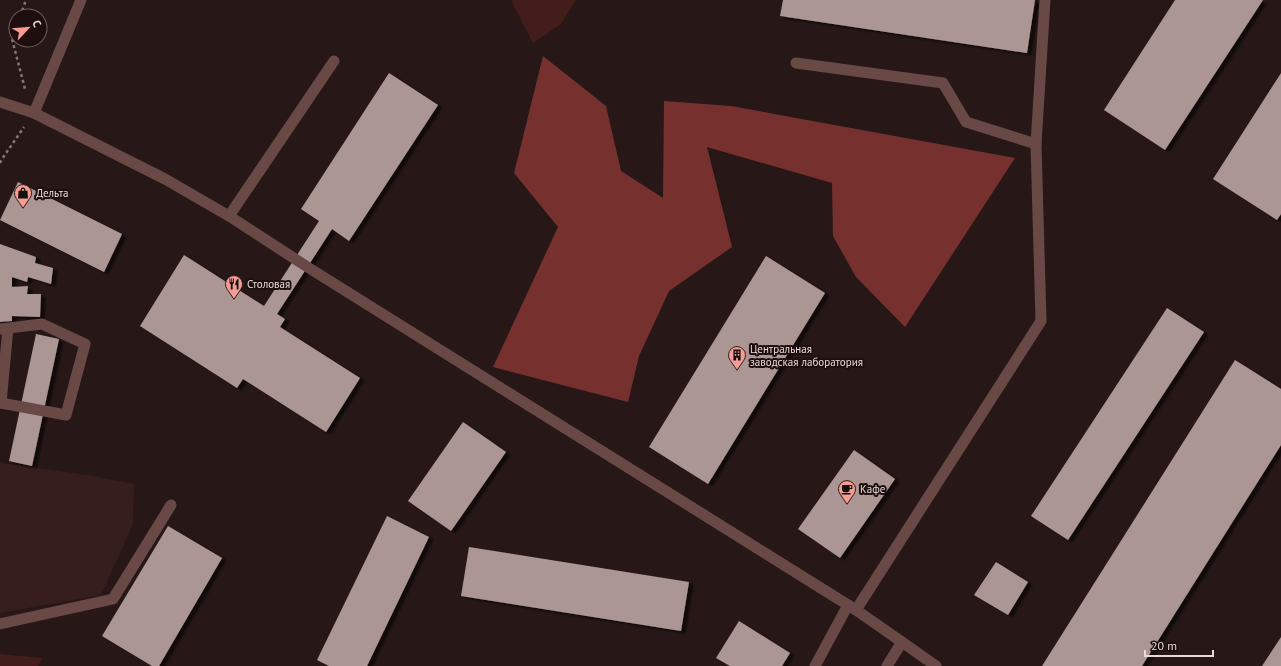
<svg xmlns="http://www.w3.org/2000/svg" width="1281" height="666" viewBox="0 0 1281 666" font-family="'PT Sans',sans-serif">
<defs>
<filter id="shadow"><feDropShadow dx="4.5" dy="2.5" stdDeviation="1" flood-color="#0009"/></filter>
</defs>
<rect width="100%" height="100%" fill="#271817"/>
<path fill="#351e1c" d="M0 463 88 475 134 484 133 524 101 595 0 613Z"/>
<g fill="#431d1b">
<path d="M511 0H576L561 24 533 43Z"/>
<path d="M0 654 42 658 38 666H0Z"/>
</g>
<path fill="#76312f" d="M543 56 606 106 621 171 663 198 664 101 731 106 1015 158 905 327 856 277 833 236 832 183 707 147 732 247 669 291 639 356 628 402 493 367 558 227 514 173Z"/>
<g fill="#ab9694" filter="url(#shadow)">
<path d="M783 0H1035L1027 53 780 16Z"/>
<path d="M1175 0H1263L1165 150 1104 110Z"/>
<path d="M389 73 438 105 349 241 332 229 277 314 285 319 280 327 360 378 326 432 243 379 237 388 140 326 184 255 264 306 319 221 301 209Z"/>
<path d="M1281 73V214L1277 220 1213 179Z"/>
<path d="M18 182 122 234 104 272 0 220Z"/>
<path d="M0 244 36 257 35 263 53 268 51 284 28 277 27 282 12 277V287L28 286 27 294H41L40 317 12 316V321L0 322Z"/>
<path d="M766 256 825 293 708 484 649 447Z"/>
<path d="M1167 308 1204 332 1068 540 1031 516Z"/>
<path d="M36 334 59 339 32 466 9 461Z"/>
<path d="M1235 360 1281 389V445L1142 666H1042Z"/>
<path d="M463 422 506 452 451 531 408 501Z"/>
<path d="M854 450 895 479 840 558 798 529Z"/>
<path d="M387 516 429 537 367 666H329L317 660Z"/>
<path d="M168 526 222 558 159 666H152L102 636Z"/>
<path d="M469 547 689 582 681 631 461 596Z"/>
<path d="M996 562 1028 582 1008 615 974 595Z"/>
<path d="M739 621 790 653 782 666H730L716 658Z"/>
<path d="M1281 637V666H1262Z"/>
</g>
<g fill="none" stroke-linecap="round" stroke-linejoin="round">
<g stroke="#837675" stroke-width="2.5" stroke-dasharray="3 3" stroke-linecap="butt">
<path d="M20 16 26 0"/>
<path d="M16 28 12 39 25 89"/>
<path d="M0 163 2 159 24 127"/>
</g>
<g stroke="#684946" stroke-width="11">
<path d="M796 63 943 83 966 122 1036 144"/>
<path d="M0 102 34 113 165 179 229 216 309 268 856 610"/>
<path d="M34 113 81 0"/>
<path d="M229 216 334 61"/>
<path d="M0 329 42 324 85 344 66 415 1 403 8 328"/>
<path d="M0 624 113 599 171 505"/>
<path d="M902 642 936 666"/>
<path d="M815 666 848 605"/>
<path d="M887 666 902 642 856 610 1041 321 1036 144 1045 0"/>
</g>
</g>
<defs>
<g id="shop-pin" transform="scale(0.9)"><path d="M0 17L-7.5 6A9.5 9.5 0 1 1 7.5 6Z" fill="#f59c95" stroke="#1e0f0e"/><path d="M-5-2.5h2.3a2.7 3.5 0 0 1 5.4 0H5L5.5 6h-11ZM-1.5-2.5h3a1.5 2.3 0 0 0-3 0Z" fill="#111"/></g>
<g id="restaurant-pin" transform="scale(0.9)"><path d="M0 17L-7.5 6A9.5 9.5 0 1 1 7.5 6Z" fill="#f59c95" stroke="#1e0f0e"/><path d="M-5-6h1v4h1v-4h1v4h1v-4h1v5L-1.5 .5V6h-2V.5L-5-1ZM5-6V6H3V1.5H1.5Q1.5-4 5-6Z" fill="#111"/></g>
<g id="building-pin" transform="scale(0.9)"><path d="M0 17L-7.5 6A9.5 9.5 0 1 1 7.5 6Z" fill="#f59c95" stroke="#1e0f0e"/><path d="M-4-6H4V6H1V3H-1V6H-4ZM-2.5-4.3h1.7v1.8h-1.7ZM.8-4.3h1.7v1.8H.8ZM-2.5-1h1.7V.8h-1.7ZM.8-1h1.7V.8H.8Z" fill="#111"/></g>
<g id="cafe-pin" transform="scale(0.9)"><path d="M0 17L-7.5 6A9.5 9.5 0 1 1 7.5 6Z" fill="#f59c95" stroke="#1e0f0e"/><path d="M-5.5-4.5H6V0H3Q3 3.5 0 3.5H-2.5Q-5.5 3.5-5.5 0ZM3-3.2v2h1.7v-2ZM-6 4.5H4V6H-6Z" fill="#111"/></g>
</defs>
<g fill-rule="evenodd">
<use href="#shop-pin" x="23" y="193"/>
<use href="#restaurant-pin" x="234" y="284"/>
<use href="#building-pin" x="737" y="355"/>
<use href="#cafe-pin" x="847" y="489"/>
</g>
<g text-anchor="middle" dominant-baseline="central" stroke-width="4" stroke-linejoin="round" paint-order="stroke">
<g font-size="11" fill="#e6dbda" stroke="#1e0f0e" text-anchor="start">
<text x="36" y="193">Дельта</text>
<text x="247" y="284">Столовая</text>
<text x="750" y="349">Центральная<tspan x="750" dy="13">заводская лаборатория</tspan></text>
<text x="860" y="489">Кафе</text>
</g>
</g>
<g transform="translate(28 28) rotate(64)"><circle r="19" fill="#1e0f0e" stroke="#6e6160"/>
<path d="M0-3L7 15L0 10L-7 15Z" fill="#f59c95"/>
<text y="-6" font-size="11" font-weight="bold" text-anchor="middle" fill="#e6dbda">С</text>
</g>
<path d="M1145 650v6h68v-6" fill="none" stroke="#e6dbda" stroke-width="2"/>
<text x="1151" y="650" font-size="12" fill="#e6dbda" stroke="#1e0f0e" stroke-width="3" paint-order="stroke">20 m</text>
</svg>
